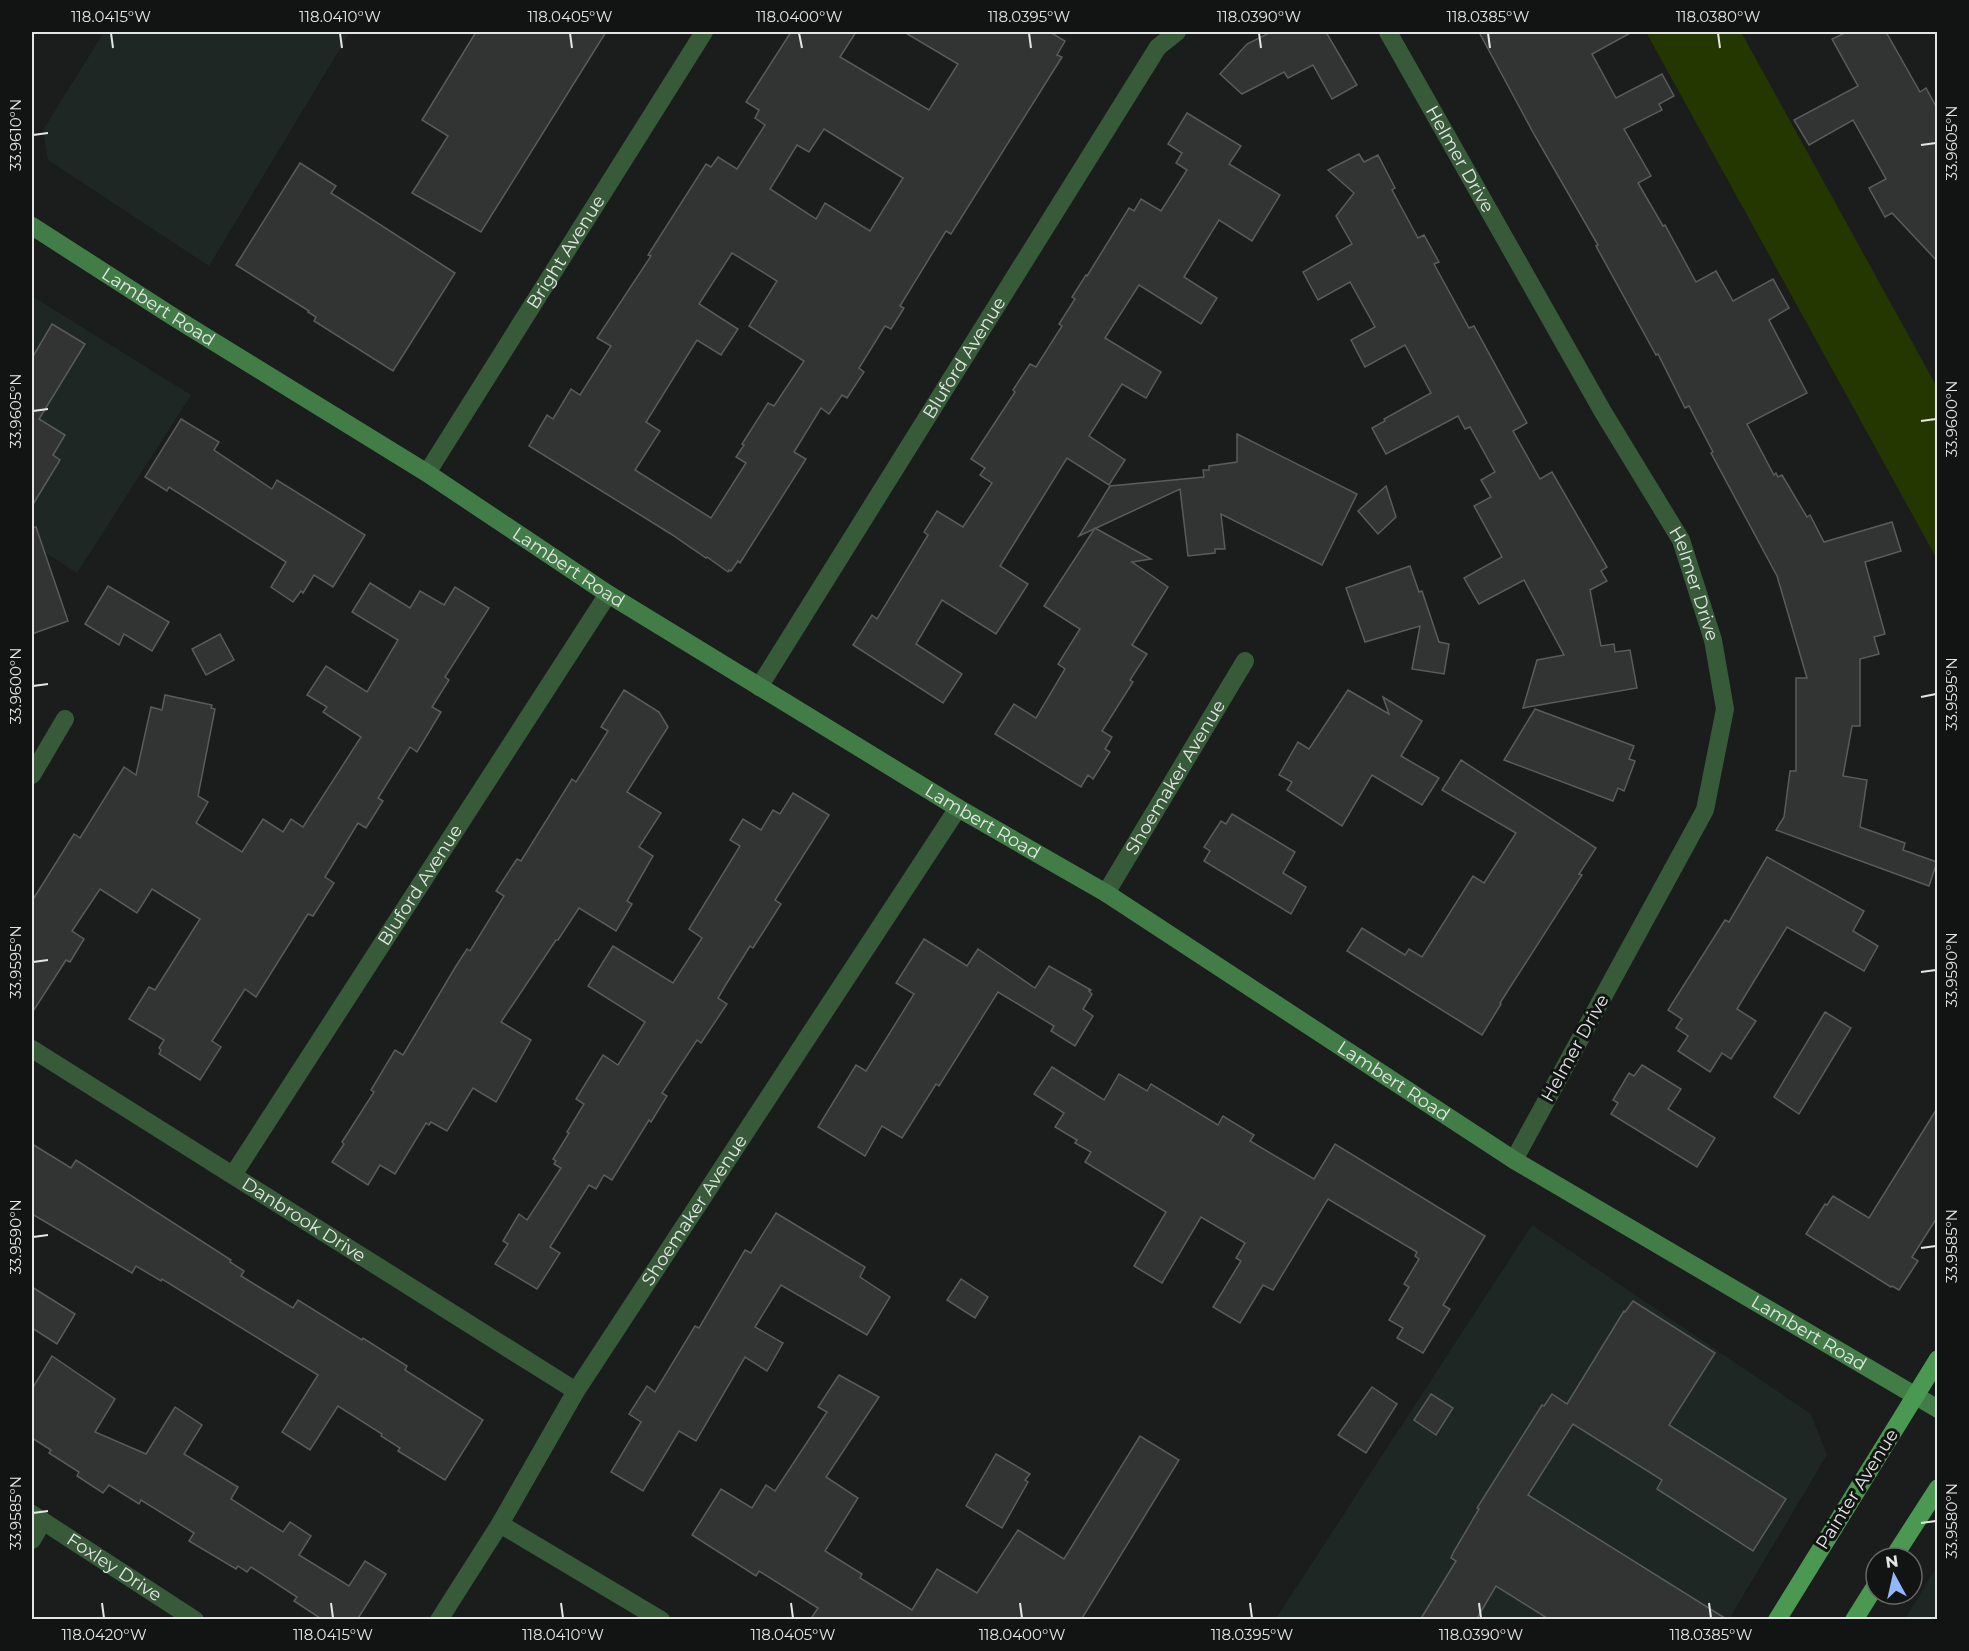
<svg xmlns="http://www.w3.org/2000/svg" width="1969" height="1651" viewBox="0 0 1969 1651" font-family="Montserrat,sans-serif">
<rect width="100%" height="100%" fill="#1a1d1c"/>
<g fill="#1e2723">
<path d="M104 32H350L209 266 48 160 43 130Z"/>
<path d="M32 296 191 395 77 573 32 544Z"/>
<path d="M1532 1225 1811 1414 1827 1455 1729 1619 1275 1620Z"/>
<path d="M1937 1566V1619H1905Z"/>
</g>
<path fill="#253700" d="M1646 32H1741L1937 387V559Z"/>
<g fill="#313433" stroke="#595c5c" stroke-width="1.5" fill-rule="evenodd">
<path d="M476 32H606L481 232 412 193 448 136 422 120Z"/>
<path d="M791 32H856L840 57 929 110 958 64 904 32H1050L1065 41 1057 55 1062 57 951 234 946 231 900 306 904 308 891 329 885 326 859 368 864 372 847 398 842 395 829 414 821 408 794 452 806 459 740 563 738 561 731 571 729 570 728 572 707 557 706 558 671 534 529 446 547 415 553 419 571 389 580 395 611 346 597 338 651 256 648 255 706 164 711 167 718 157 737 169 765 125 755 118 759 110 746 102ZM824 129 903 178 870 231 825 203 816 219 770 189 797 145 809 152ZM732 253 777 281 749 326 804 361 774 406 768 403 742 444 744 445 736 457 746 463 711 518 635 470 660 431 646 422 697 340 721 355 738 329 699 304Z"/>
<path d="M1271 32H1326L1357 85 1332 99 1313 65 1288 78 1284 72 1242 94 1220 74 1247 44Z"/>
<path d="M1479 32H1632L1592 54 1616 98 1662 74 1674 96 1659 104 1662 110 1624 129 1651 176 1638 183 1663 226 1665 225 1696 282 1716 271 1733 301 1773 279 1789 308 1769 320 1807 393 1747 424 1774 475 1776 473 1778 477 1782 475 1807 517 1810 515 1824 542 1892 522 1901 551 1865 562 1885 634 1874 637 1879 654 1860 659V726H1852L1843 776 1867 780 1860 827 1905 843 1903 850 1937 862 1929 886 1776 830 1784 817 1790 771H1796V678H1807L1777 576 1711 453 1713 452 1689 406 1685 408 1658 354 1656 355 1596 246 1598 245 1535 136Z"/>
<path d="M1847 32H1886L1920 92 1926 88 1938 110V262L1892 213 1885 217 1869 188 1886 179 1853 120 1809 145 1794 120 1858 86 1832 39Z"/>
<path d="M1187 113 1241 146 1229 164 1280 195 1252 241 1219 220 1184 277 1217 298 1201 324 1139 285 1105 338 1161 372 1146 398 1122 384 1089 436 1125 460 1109 485 1067 458 1000 566 1028 584 996 634 942 600 916 644 962 674 943 703 853 645 872 615 877 619 928 535 924 532 937 511 963 527 992 483 980 475 985 468 971 459 1015 392 1013 390 1030 364 1036 367 1062 326 1059 324 1075 299 1072 297 1086 275 1087 276 1129 208 1134 211 1141 199 1161 211 1187 170 1176 163 1182 153 1168 144Z"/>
<path d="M1359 154 1364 162 1378 155 1395 188 1392 190 1418 238 1424 235 1439 262 1434 264 1469 328 1474 326 1527 423 1513 431 1540 479 1552 472 1607 567 1601 571 1607 581 1590 590 1601 646 1614 644 1615 652 1630 650 1637 688 1523 708 1537 660 1564 655 1524 580 1479 604 1464 578 1502 557 1474 506 1491 497 1481 480 1495 472 1470 427 1465 429 1458 416 1386 454 1372 428 1385 421 1384 419 1431 393 1405 345 1365 367 1351 340 1375 327 1350 282 1318 300 1303 272 1352 244 1336 216 1354 193 1328 170Z"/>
<path d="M300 163 336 186 331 193 455 273 393 371 314 321 316 317 308 312 309 311 236 265Z"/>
<path d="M52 324 85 344 39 419 65 435 53 455 60 460 32 506V358Z"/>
<path d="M181 419 219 442 214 450 272 489 277 480 365 535 333 587 314 575 303 593 301 591 293 602 271 587 286 562 169 487 167 491 145 477Z"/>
<path d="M1237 434 1357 494 1322 565 1221 514 1225 549H1215V553L1188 556 1180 489 1079 536 1110 486 1204 477 1203 470H1209V466L1237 462Z"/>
<path d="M1386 486 1396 517 1378 534 1358 511Z"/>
<path d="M36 527 68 621 32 634V528Z"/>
<path d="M1095 528 1151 559 1132 562 1168 587 1132 645 1147 654 1130 680 1133 682 1102 731 1112 737 1105 749 1110 752 1093 779 1088 775 1081 787 995 734 1014 704 1036 718 1065 669 1058 664 1080 629 1044 606Z"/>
<path d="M1410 566 1419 592 1422 591 1439 642 1449 644 1444 674 1412 669 1420 626 1365 642 1346 588Z"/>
<path d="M370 583 410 608 420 591 444 605 455 587 489 608 445 677 449 680 432 707 441 712 417 752 410 747 378 798 383 801 366 828 358 823 325 877 334 883 313 916 308 914 256 997 245 989 212 1041 221 1047 200 1080 159 1054 161 1050 159 1048 164 1040 129 1019 149 987 155 990 200 919 152 889 137 913 100 889 72 931 84 939 70 962 66 960 32 1013V901L74 834 80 838 124 767 136 775 151 707 162 710 165 695 212 705 211 708 215 709 198 796 208 802 196 823 242 852 263 819 283 832 291 819 303 827 361 737 323 712 327 707 307 695 326 666 367 692 398 640 352 612Z"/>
<path d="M108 586 169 622 152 651 124 634 119 645 85 624Z"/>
<path d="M220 634 234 660 206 675 192 649Z"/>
<path d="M624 690 659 712 668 727 627 792 661 813 639 847 653 856 627 901 632 904 616 931 579 908 558 940H556L501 1022 531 1040 496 1102 473 1088 447 1131 431 1122 429 1125 426 1123 395 1174 380 1165 368 1185 332 1162 344 1144 342 1142 374 1092 371 1090 395 1050 403 1055 456 966 467 949 470 951 504 896 496 891 517 859 521 861 572 779 576 782 608 731 601 727Z"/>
<path d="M1348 690 1389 714 1383 697 1422 721 1401 756 1439 778 1422 805 1372 775 1342 826 1287 790 1292 782 1279 775 1298 742 1309 749Z"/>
<path d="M1535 709 1634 746 1629 759 1635 761 1624 791 1618 788 1613 801 1504 760Z"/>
<path d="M1461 760 1596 848 1579 874 1582 875 1500 1003 1501 1004 1482 1035 1347 951 1362 928 1405 955 1409 949 1422 957 1473 876 1484 883 1516 833 1442 790Z"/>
<path d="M793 793 829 815 775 900 781 904 753 948 750 946 725 986 718 998 727 1004 701 1043 697 1040 662 1093 667 1096 651 1122 649 1120 612 1180 604 1175 596 1189 589 1185 550 1247 560 1253 537 1289 495 1264 508 1244 503 1241 519 1214 527 1220 561 1168 554 1164 556 1161 553 1159 569 1133 567 1132 584 1104 576 1099 603 1055 618 1065 645 1022 588 986 613 946 673 983 702 938 689 929 740 846 730 840 743 819 761 830 773 810 780 814Z"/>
<path d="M1232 814 1295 852 1283 873 1306 887 1291 914 1204 861 1210 851 1204 847 1221 821 1226 824Z"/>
<path d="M1767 857 1864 911 1853 931 1878 946 1864 971 1787 927 1737 1009 1756 1021 1731 1059 1722 1053 1710 1072 1678 1051 1688 1036 1676 1028 1682 1019 1668 1010 1725 920 1729 922Z"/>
<path d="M924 939 967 966 978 949 1035 988 1049 966 1091 990 1089 991 1092 994 1083 1009 1093 1016 1075 1046 1051 1031 1054 1026 998 992 939 1086 936 1084 902 1138 882 1126 865 1156 818 1127 856 1065 866 1071 914 994 896 983Z"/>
<path d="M1825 1012 1851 1028 1799 1114 1774 1097Z"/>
<path d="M1642 1065 1681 1089 1668 1109 1715 1138 1697 1167 1611 1114 1618 1103 1613 1100 1629 1073 1634 1076Z"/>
<path d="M1052 1067 1104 1100 1119 1074 1147 1091 1151 1084 1218 1125 1223 1116 1254 1135 1250 1141 1314 1179 1335 1144 1485 1236 1443 1305 1450 1309 1423 1353 1397 1338 1403 1328 1389 1320 1409 1287 1404 1284 1419 1259 1415 1256 1417 1252 1328 1199 1273 1290 1263 1285 1240 1323 1213 1307 1241 1261 1236 1258 1245 1243 1201 1217 1162 1283 1134 1266 1166 1212 1085 1162 1091 1152 1075 1143 1077 1140 1055 1127 1064 1113 1034 1094Z"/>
<path d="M1938 1107V1216L1912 1257 1918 1261 1899 1290 1892 1286 1891 1287 1806 1234 1825 1204 1827 1205 1833 1196 1869 1218Z"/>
<path d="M32 1144 71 1168 76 1160 231 1260 230 1262 244 1271 241 1276 293 1308 298 1300 362 1340 363 1338 407 1366 405 1370 483 1420 445 1480 398 1451 400 1448 381 1436 382 1434 338 1406 310 1450 282 1432 318 1375 162 1279 161 1281 136 1266 132 1273 32 1214Z"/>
<path d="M776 1213 865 1267 860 1277 890 1297 867 1335 781 1285 755 1327 783 1343 767 1371 745 1357 696 1441 679 1431 643 1491 611 1472 641 1422 629 1414 647 1386 655 1392 695 1326 699 1328 745 1250 751 1253Z"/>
<path d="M961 1279 988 1297 975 1318 947 1300Z"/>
<path d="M32 1287 75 1314 57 1344 32 1328Z"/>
<path d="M1633 1301 1715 1353 1669 1425 1786 1499 1753 1551 1657 1489 1662 1480 1573 1424 1528 1495 1728 1620H1550L1496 1586 1476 1620H1420L1456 1561 1451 1558 1453 1553 1479 1509 1477 1508 1542 1405 1544 1406 1552 1394 1567 1404 1624 1311 1625 1312Z"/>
<path d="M52 1356 115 1399 95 1432 146 1454 175 1407 202 1425 184 1454 238 1487 231 1499 283 1532 290 1522 311 1536 299 1555 349 1586 365 1561 386 1574 357 1620H323L294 1601 297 1597 251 1567 247 1572 238 1566 236 1569 189 1541 194 1533 141 1500 139 1504 109 1485 103 1493 77 1476 79 1472 49 1453 51 1450 32 1438V1389Z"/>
<path d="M839 1375 879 1397 826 1477 858 1498 825 1551 862 1574 860 1578 912 1610 937 1569 977 1593 1018 1530 1064 1559 1140 1436 1179 1460 1081 1620H810L818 1608 759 1571 756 1576 692 1535 721 1489 752 1508 766 1485 775 1491 827 1412 818 1407Z"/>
<path d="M1372 1387 1397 1404 1366 1453 1338 1435Z"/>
<path d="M1431 1394 1453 1408 1436 1435 1414 1420Z"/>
<path d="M996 1454 1030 1474 1025 1480 1028 1482 1002 1528 966 1506Z"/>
</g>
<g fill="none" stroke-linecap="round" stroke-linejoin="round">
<g stroke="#375a39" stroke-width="18">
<path id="s1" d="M1388 32 1603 412 1681 540 1713 640 1725 709 1705 810 1514 1160"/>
<path id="s2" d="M427 473 704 32"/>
<path id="s3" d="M759 687 1158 47 1177 32"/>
<path d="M32 775 65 719"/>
<path id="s4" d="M1106 893 1245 661"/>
<path id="s5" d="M32 1049 576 1391"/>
<path id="s6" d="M233 1175 608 594"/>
<path id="s7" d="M32 1514 195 1620"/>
<path d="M500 1524 661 1620"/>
<path d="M32 1540 43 1521"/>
<path id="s8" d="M439 1620 500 1524 576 1391 958 808"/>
</g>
<path stroke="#427d47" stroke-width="18" id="s9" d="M32 226 172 316 427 473 608 594 958 808 1106 893 1514 1160 1938 1409"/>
<g stroke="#4b9852" stroke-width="18">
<path d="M1893 1558 1938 1488"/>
<path d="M1777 1620 1938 1359"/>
<path d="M1854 1620 1876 1585"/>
</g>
</g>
<path fill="none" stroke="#e4e6e5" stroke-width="2" d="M111 33 113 48M340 33 342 48M570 33 572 48M799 33 802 48M1029 33 1031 48M1259 33 1261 48M1488 33 1490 48M1718 33 1720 48M33 135 48 133M1921 145 1936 143M33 411 48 409M1921 421 1936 419M33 686 48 684M1921 697 1936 694M33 962 48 960M1921 972 1936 970M33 1237 48 1235M1921 1248 1936 1246M33 1513 48 1511M1921 1523 1936 1521M102 1603 104 1618M331 1603 333 1618M561 1603 563 1618M791 1603 793 1618M1020 1603 1022 1618M1250 1603 1252 1618M1479 1603 1481 1618M1709 1603 1711 1618"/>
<g text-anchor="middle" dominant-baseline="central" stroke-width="6" stroke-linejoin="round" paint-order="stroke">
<g font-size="18" fill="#e4e6e5" stroke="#111413">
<text stroke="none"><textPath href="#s1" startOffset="146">Helmer Drive</textPath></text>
<text stroke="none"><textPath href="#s2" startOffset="261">Bright Avenue</textPath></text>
<text stroke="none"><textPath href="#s9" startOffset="150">Lambert Road</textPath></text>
<text stroke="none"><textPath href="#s3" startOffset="388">Bluford Avenue</textPath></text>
<text stroke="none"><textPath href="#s9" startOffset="636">Lambert Road</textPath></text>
<text stroke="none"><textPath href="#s1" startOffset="632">Helmer Drive</textPath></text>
<text stroke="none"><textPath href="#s4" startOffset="135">Shoemaker Avenue</textPath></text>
<text stroke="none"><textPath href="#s9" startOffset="1122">Lambert Road</textPath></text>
<text stroke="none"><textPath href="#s6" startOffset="345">Bluford Avenue</textPath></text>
<text transform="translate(1575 1048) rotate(-61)">Helmer Drive</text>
<text stroke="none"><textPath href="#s9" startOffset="1608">Lambert Road</textPath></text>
<text stroke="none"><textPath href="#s8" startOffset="483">Shoemaker Avenue</textPath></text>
<text stroke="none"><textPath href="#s5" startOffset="321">Danbrook Drive</textPath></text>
<text stroke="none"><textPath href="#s9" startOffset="2094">Lambert Road</textPath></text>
<text transform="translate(1857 1489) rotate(-58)">Painter Avenue</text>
<text stroke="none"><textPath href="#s7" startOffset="98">Foxley Drive</textPath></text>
</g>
</g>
<rect width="1969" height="1651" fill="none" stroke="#111413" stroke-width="66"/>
<g transform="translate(1894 1576) rotate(352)"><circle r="28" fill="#111413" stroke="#656867" stroke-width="1.5"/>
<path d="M0-4.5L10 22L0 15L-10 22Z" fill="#93b7fd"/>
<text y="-9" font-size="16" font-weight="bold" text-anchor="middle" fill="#e4e6e5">N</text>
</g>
<rect x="33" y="33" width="1903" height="1585" fill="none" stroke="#e4e6e5" stroke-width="2"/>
<g font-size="15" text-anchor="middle" fill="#e4e6e5">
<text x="111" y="22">118.0415°W</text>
<text x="340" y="22">118.0410°W</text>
<text x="570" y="22">118.0405°W</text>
<text x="799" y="22">118.0400°W</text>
<text x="1029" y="22">118.0395°W</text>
<text x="1259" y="22">118.0390°W</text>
<text x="1488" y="22">118.0385°W</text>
<text x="1718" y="22">118.0380°W</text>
<text transform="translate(16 135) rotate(-90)" y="5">33.9610°N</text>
<text transform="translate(1952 143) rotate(-90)" y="5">33.9605°N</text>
<text transform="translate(16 411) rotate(-90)" y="5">33.9605°N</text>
<text transform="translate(1952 419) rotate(-90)" y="5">33.9600°N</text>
<text transform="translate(16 686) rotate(-90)" y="5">33.9600°N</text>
<text transform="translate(1952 694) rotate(-90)" y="5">33.9595°N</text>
<text transform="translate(16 962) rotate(-90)" y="5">33.9595°N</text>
<text transform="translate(1952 970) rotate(-90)" y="5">33.9590°N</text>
<text transform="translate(16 1237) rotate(-90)" y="5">33.9590°N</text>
<text transform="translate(1952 1246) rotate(-90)" y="5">33.9585°N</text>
<text transform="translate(16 1513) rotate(-90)" y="5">33.9585°N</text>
<text transform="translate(1952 1521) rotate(-90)" y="5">33.9580°N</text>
<text x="104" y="1640">118.0420°W</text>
<text x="333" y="1640">118.0415°W</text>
<text x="563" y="1640">118.0410°W</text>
<text x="793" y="1640">118.0405°W</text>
<text x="1022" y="1640">118.0400°W</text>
<text x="1252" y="1640">118.0395°W</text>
<text x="1481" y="1640">118.0390°W</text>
<text x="1711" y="1640">118.0385°W</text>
</g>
</svg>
